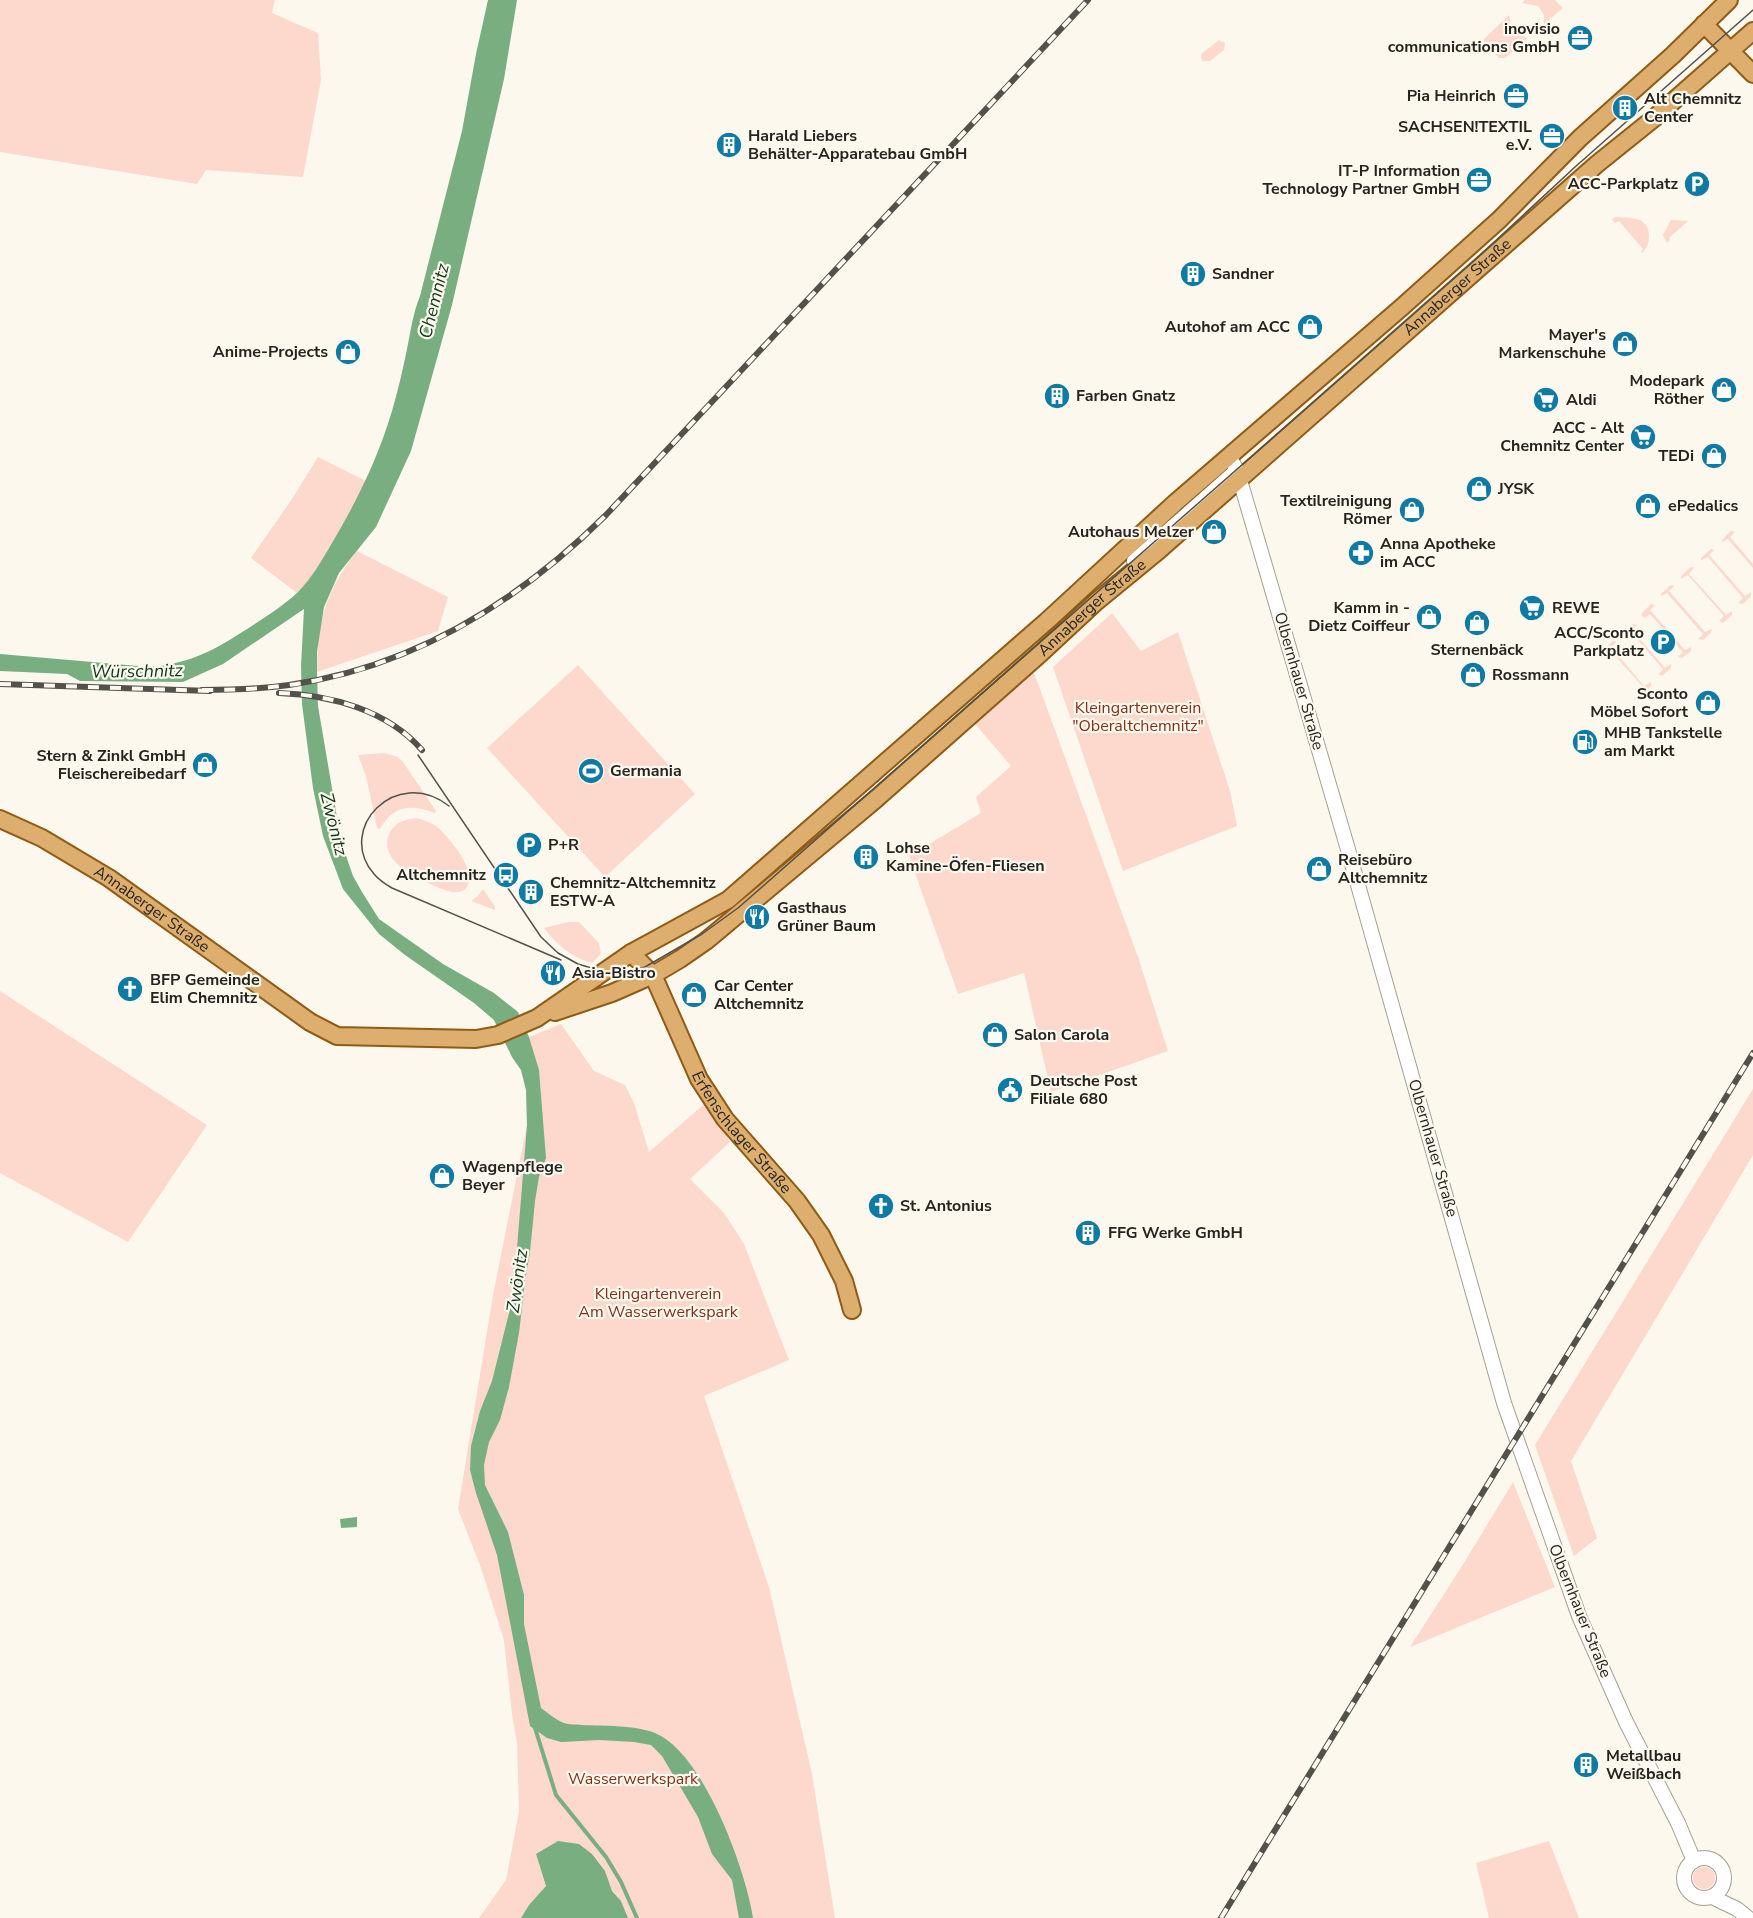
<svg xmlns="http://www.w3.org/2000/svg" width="1753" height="1918" viewBox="0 0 1753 1918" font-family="'Nunito Sans',sans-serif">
<rect width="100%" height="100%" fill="#fcf8ed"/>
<g fill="#fdd8cd">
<path d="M0 0H275L272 13 318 33 321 80 303 177 206 170 197 184 0 152Z"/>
<path d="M1525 0H1555L1563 8 1544 24V15L1538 6 1522 3Z"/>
<path d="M1509 15 1512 31 1524 37 1528 38 1505 58H1499L1484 42V39Z"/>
<path d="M1219 40 1225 43 1224 50 1210 61H1202L1201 54Z"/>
<path d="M1616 217C1630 218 1649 216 1649 236 1649 244 1647 248 1642 253L1641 252 1643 249 1619 221 1615 223 1612 219Z"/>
<path d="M1671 220 1688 221 1669 238 1670 240 1667 243 1663 235Z"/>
<path d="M318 457 366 481C348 516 325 566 297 593L251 558 294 496Z"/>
<path d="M1731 531 1735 532 1730 537 1753 564V568L1728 539 1722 542V540Z"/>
<path d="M1711 549 1714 550 1709 555 1745 596 1751 592V596L1743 604 1738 603 1743 598 1708 557 1701 560V558Z"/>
<path d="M357 551 448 597 438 631 317 672C317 621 326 591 357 551Z"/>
<path d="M1691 567 1694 568 1689 574 1726 615 1732 611V615L1723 623 1719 621 1724 616 1688 575 1681 579V576Z"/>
<path d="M1671 585 1674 586 1669 591 1705 632 1712 629 1711 633 1703 640 1698 639 1703 634 1667 593 1661 596V594Z"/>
<path d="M1651 604 1655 605 1650 610 1685 650 1691 647V651L1682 658 1678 657 1683 652 1650 614 1644 618 1642 616V613Z"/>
<path d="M1112 613 1141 651 1178 632 1230 791 1237 826 1123 871 1053 667Z"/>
<path d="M1633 624 1637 625 1632 630 1665 668 1671 664V668L1662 676 1658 674 1663 669 1630 631 1623 635 1624 632Z"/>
<path d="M1613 641 1616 642 1611 647 1644 686 1651 682V686L1642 694 1637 692 1643 687 1609 649 1603 653V650Z"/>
<path d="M578 665 695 794 605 877 487 748Z"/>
<path d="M1033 670 1138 957 1168 1051 1051 1092 1024 973 958 994 909 856 981 813 976 797 1011 766 970 718Z"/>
<path d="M384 753 398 757 403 762 436 811 435 813C411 804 393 805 380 829L377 828 366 776 358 755Z"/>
<path d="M416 818C424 820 431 822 437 827 449 837 481 875 465 889 460 893 454 893 448 891 427 884 380 865 388 837 393 823 403 820 416 818Z"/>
<path d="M483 889 495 907V910L471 901 478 896Z"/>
<path d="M568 922H579L599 943 601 954 592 963C572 958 556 944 544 928Z"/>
<path d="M0 991 207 1125 128 1242 0 1173Z"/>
<path d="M561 1024 594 1071 625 1085 634 1103 649 1152 709 1100 730 1142 690 1179 724 1213 744 1244 789 1360 704 1396 769 1587 812 1774 835 1918H628L621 1901 612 1891 605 1871 592 1854H536L546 1886 529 1905 521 1918H479L506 1880 519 1811 517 1743 512 1714 504 1640 481 1568 458 1509 493 1295 527 1125 526 1090 521 1070 512 1057 532 1047 529 1037Z"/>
<path d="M1753 1089V1155L1571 1461 1597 1538 1574 1556 1535 1445Z"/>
<path d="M1513 1482 1555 1587 1410 1647 1462 1566Z"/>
<path d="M1549 1841 1579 1918H1489L1476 1863Z"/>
<circle cx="1704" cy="1878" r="11"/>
</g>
<g fill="#79ae81">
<path d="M488 0H517L504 79 452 305 411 451 376 527 339 573 324 607 317 652V672L318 706 341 841 353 876 362 892 379 919 443 964 494 993 518 1012 529 1037 539 1070 546 1158 539 1177 535 1201 530 1252 525 1281 519 1333 509 1387 500 1420 489 1442 484 1465 485 1485 508 1532 524 1595V1624L541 1708C548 1713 556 1720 564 1723 569 1725 576 1724 582 1725 604 1726 635 1725 655 1733 703 1752 746 1870 753 1918H739L732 1880 712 1854 698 1817 662 1756 651 1745 634 1742 600 1740 561 1742 547 1738 530 1726 497 1555 476 1493 470 1470 471 1446 480 1411 492 1381 513 1297 527 1125 526 1090 521 1070 512 1057 494 1020 474 1003 405 955 379 934 343 889 323 836 313 788 302 704 301 666 304 609 223 664 183 682 80 681 67 674 0 671V654L150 667C185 664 210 653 239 634 259 621 280 609 298 592 312 578 322 560 332 543 357 501 378 458 392 411 398 390 403 369 407 349 411 330 413 313 420 296L462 131 476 54Z"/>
<path d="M357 1517V1527L341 1528 340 1519Z"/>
<path d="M558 1841 579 1844 592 1854 605 1871 612 1891 621 1901 628 1918H521L529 1905 546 1886 536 1854Z"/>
</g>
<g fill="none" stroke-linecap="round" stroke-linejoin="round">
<path stroke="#79ae81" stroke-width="4" d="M535 1728 556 1795 606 1857 621 1882 637 1918"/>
<g stroke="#a3a095" stroke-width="16">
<g id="minor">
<path d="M1230 458 1237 470 1347 846 1504 1403 1579 1616 1626 1722 1678 1823 1694 1861"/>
<path d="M1134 561 1237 470"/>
<circle cx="1704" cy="1878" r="20"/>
<path d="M1712 1897 1737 1909 1748 1918"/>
</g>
</g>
<g stroke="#8f5b15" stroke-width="20">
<g id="major">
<path d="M1704 24 1753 74"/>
<path id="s1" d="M0 819 42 838 109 878 310 1022 337 1036 476 1039 498 1035 537 1018 631 953 728 900 1047 621 1175 503 1402 307 1499 220 1580 138 1673 55 1729 0"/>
<path id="s2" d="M631 953 653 975 699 1079 725 1119 797 1201 821 1235 844 1281 852 1310"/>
<path id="s3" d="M555 1012 612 993 653 975 680 959 706 941 876 799 1041 653 1097 601 1158 551 1597 164 1653 119 1753 31"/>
</g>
</g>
<use href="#minor" stroke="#fff" stroke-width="14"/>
<use href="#major" stroke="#deae6f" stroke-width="16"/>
<g stroke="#52514b" stroke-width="1.5">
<path d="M418 755 541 937 558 953 578 964 608 973 626 972 645 967 702 934 738 908 1476 259 1575 167 1753 10"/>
<path d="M449 806C396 765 335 829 374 874 379 880 385 884 392 888L561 960"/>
</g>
<g stroke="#52514b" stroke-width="6">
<g id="rail">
<path d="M0 684 210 691"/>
<path d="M202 690C232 690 260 689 289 685 414 667 518 602 606 515L1088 0"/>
<path d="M279 693C331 695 387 710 422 750"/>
<path d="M1221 1918 1753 1053"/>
</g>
</g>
<use href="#rail" stroke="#fcf8ed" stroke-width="4" stroke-dasharray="11" stroke-linecap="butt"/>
</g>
<defs>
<g id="office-disc" transform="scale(1.35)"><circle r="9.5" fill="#0f7ba5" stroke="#fcf8ed"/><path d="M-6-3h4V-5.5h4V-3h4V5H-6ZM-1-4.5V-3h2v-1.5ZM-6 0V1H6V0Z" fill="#fff"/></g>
<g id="building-disc" transform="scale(1.35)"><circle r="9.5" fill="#0f7ba5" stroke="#fcf8ed"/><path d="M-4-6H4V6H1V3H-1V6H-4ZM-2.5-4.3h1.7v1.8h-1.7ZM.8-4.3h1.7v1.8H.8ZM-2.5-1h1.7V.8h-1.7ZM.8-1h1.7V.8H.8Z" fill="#fff"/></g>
<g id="parking-disc" transform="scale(1.35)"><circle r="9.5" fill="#0f7ba5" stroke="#fcf8ed"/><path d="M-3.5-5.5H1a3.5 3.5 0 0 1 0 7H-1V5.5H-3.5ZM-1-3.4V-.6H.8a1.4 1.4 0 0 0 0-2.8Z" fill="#fff"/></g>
<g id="shop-disc" transform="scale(1.35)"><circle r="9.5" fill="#0f7ba5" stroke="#fcf8ed"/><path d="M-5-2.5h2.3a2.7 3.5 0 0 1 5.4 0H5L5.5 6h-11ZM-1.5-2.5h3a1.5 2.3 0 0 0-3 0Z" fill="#fff"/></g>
<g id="supermarket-disc" transform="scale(1.35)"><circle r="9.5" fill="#0f7ba5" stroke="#fcf8ed"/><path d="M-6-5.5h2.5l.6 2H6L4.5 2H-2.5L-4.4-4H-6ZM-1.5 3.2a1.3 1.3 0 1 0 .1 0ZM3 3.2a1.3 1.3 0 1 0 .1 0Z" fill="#fff"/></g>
<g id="pharmacy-disc" transform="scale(1.35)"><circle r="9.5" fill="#0f7ba5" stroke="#fcf8ed"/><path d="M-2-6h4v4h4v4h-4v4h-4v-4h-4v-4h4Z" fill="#fff"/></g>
<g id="fuel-disc" transform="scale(1.35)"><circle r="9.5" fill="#0f7ba5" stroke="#fcf8ed"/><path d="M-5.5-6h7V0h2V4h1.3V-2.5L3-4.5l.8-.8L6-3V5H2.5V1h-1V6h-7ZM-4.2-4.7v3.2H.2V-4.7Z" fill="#fff"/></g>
<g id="stadium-disc" transform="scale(1.35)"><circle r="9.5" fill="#0f7ba5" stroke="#fcf8ed"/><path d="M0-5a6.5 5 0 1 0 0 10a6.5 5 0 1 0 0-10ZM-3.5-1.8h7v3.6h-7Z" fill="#fff"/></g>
<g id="bus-disc" transform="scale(1.35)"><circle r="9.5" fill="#0f7ba5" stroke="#fcf8ed"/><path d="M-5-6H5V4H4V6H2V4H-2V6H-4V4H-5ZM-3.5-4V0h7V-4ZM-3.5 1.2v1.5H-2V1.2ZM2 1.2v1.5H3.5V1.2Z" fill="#fff"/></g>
<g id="restaurant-disc" transform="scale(1.35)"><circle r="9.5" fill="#0f7ba5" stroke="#fcf8ed"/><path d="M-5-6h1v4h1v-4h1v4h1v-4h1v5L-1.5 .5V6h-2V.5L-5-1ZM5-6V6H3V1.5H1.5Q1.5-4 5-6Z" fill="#fff"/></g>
<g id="church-disc" transform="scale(1.35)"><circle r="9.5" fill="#0f7ba5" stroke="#fcf8ed"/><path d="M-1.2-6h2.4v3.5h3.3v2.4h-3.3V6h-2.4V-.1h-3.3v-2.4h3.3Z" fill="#fff"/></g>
<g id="civic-disc" transform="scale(1.35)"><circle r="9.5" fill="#0f7ba5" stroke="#fcf8ed"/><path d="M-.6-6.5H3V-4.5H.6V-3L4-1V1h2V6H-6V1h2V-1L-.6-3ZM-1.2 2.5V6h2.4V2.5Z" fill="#fff"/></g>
</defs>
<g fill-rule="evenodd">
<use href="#office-disc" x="1580" y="38"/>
<use href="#office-disc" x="1516" y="96"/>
<use href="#building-disc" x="1625" y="108"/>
<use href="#office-disc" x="1552" y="136"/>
<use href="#building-disc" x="729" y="145"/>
<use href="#office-disc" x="1479" y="180"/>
<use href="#parking-disc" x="1697" y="184"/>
<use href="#building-disc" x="1193" y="274"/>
<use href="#shop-disc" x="1310" y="327"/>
<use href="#shop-disc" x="1625" y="344"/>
<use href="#shop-disc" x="348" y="352"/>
<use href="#shop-disc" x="1724" y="390"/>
<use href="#building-disc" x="1057" y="396"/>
<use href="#supermarket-disc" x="1546" y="400"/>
<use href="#supermarket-disc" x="1643" y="437"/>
<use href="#shop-disc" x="1714" y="456"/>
<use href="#shop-disc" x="1479" y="489"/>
<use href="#shop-disc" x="1648" y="506"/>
<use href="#shop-disc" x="1412" y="510"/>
<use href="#shop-disc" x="1214" y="532"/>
<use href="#pharmacy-disc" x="1361" y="553"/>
<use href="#supermarket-disc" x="1532" y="608"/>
<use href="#shop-disc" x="1429" y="617"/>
<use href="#shop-disc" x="1477" y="623"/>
<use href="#parking-disc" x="1663" y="642"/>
<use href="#shop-disc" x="1473" y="675"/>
<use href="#shop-disc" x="1708" y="703"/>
<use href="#fuel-disc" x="1585" y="742"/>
<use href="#shop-disc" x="205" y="765"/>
<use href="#stadium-disc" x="591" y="771"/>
<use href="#parking-disc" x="529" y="845"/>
<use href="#building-disc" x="866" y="857"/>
<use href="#shop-disc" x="1319" y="869"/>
<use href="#bus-disc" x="506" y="875"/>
<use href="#building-disc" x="531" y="892"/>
<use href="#restaurant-disc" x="757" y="917"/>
<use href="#restaurant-disc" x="553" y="973"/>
<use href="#church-disc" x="130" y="989"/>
<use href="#shop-disc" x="694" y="995"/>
<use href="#shop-disc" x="995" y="1035"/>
<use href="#civic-disc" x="1010" y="1090"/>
<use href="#shop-disc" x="442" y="1176"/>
<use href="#church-disc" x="881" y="1206"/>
<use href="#building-disc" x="1088" y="1233"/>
<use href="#building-disc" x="1586" y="1765"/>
</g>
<g text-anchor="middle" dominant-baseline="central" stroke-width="4.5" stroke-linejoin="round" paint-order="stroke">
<g font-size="16" font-weight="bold" fill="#252420" stroke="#fcf8ed" text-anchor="start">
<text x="1560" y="29" text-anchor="end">inovisio<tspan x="1560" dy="18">communications GmbH</tspan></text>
<text x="1496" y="96" text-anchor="end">Pia Heinrich</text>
<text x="1644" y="99">Alt Chemnitz<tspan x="1644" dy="18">Center</tspan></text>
<text x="1532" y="127" text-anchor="end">SACHSEN!TEXTIL<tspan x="1532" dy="18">e.V.</tspan></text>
<text x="748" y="136">Harald Liebers<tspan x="748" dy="18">Behälter-Apparatebau GmbH</tspan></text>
<text x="1460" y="171" text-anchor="end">IT-P Information<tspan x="1460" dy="18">Technology Partner GmbH</tspan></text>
<text x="1678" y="184" text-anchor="end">ACC-Parkplatz</text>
<text x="1212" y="274">Sandner</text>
<text x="1290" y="327" text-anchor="end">Autohof am ACC</text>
<text x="1606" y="335" text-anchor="end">Mayer's<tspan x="1606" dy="18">Markenschuhe</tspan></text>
<text x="328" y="352" text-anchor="end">Anime-Projects</text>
<text x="1704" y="381" text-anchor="end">Modepark<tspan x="1704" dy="18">Röther</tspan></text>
<text x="1076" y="396">Farben Gnatz</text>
<text x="1566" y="400">Aldi</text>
<text x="1624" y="428" text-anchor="end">ACC - Alt<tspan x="1624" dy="18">Chemnitz Center</tspan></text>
<text x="1694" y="456" text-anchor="end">TEDi</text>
<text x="1498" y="489">JYSK</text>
<text x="1392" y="501" text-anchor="end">Textilreinigung<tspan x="1392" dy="18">Römer</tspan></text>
<text x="1668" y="506">ePedalics</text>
<text x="1194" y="532" text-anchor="end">Autohaus Melzer</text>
<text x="1380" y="544">Anna Apotheke<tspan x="1380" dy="18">im ACC</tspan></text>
<text x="1410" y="608" text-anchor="end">Kamm in -<tspan x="1410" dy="18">Dietz Coiffeur</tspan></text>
<text x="1552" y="608">REWE</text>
<text x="1644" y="633" text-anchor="end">ACC/Sconto<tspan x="1644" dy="18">Parkplatz</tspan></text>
<text x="1477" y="650" text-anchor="middle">Sternenbäck</text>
<text x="1492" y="675">Rossmann</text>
<text x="1688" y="694" text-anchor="end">Sconto<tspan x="1688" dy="18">Möbel Sofort</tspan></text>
<text x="1604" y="733">MHB Tankstelle<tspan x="1604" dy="18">am Markt</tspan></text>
<text x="186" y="756" text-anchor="end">Stern &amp; Zinkl GmbH<tspan x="186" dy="18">Fleischereibedarf</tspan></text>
<text x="610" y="771">Germania</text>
<text x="548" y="845">P+R</text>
<text x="886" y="848">Lohse<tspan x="886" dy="18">Kamine-Öfen-Fliesen</tspan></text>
<text x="1338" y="860">Reisebüro<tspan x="1338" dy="18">Altchemnitz</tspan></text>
<text x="486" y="875" text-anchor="end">Altchemnitz</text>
<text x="550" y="883">Chemnitz-Altchemnitz<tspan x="550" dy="18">ESTW-A</tspan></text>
<text x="777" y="908">Gasthaus<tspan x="777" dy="18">Grüner Baum</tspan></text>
<text x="572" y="973">Asia-Bistro</text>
<text x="150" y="980">BFP Gemeinde<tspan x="150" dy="18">Elim Chemnitz</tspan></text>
<text x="714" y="986">Car Center<tspan x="714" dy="18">Altchemnitz</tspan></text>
<text x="1014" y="1035">Salon Carola</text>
<text x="1030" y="1081">Deutsche Post<tspan x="1030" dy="18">Filiale 680</tspan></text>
<text x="462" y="1167">Wagenpflege<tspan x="462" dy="18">Beyer</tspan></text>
<text x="900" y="1206">St. Antonius</text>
<text x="1108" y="1233">FFG Werke GmbH</text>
<text x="1606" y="1756">Metallbau<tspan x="1606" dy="18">Weißbach</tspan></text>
</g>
<g font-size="16" fill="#252420" stroke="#fcf8ed">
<text stroke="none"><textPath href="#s3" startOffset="1164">Annaberger Straße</textPath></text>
<text stroke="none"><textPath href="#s3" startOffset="678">Annaberger Straße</textPath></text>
<text transform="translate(1299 681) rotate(74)">Olbernhauer Straße</text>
<text stroke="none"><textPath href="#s1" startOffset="177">Annaberger Straße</textPath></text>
<text stroke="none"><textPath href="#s2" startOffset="213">Erfenschlager Straße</textPath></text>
<text transform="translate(1433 1148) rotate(74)">Olbernhauer Straße</text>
<text transform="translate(1580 1611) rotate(68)">Olbernhauer Straße</text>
</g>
<g font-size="16" fill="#7f301a" stroke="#fcf8ed">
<text x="1138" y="708">Kleingartenverein<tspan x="1138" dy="18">"Oberaltchemnitz"</tspan></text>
<text x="658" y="1294">Kleingartenverein<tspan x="658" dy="18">Am Wasserwerkspark</tspan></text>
<text x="633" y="1779">Wasserwerkspark</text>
</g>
<g font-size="18" font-style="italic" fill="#11381a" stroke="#fcf8ed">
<text transform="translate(434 301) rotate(-76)">Chemnitz</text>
<text transform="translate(137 671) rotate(-1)">Würschnitz</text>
<text transform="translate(334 824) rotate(76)">Zwönitz</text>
<text transform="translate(517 1281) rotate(-82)">Zwönitz</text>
</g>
</g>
</svg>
